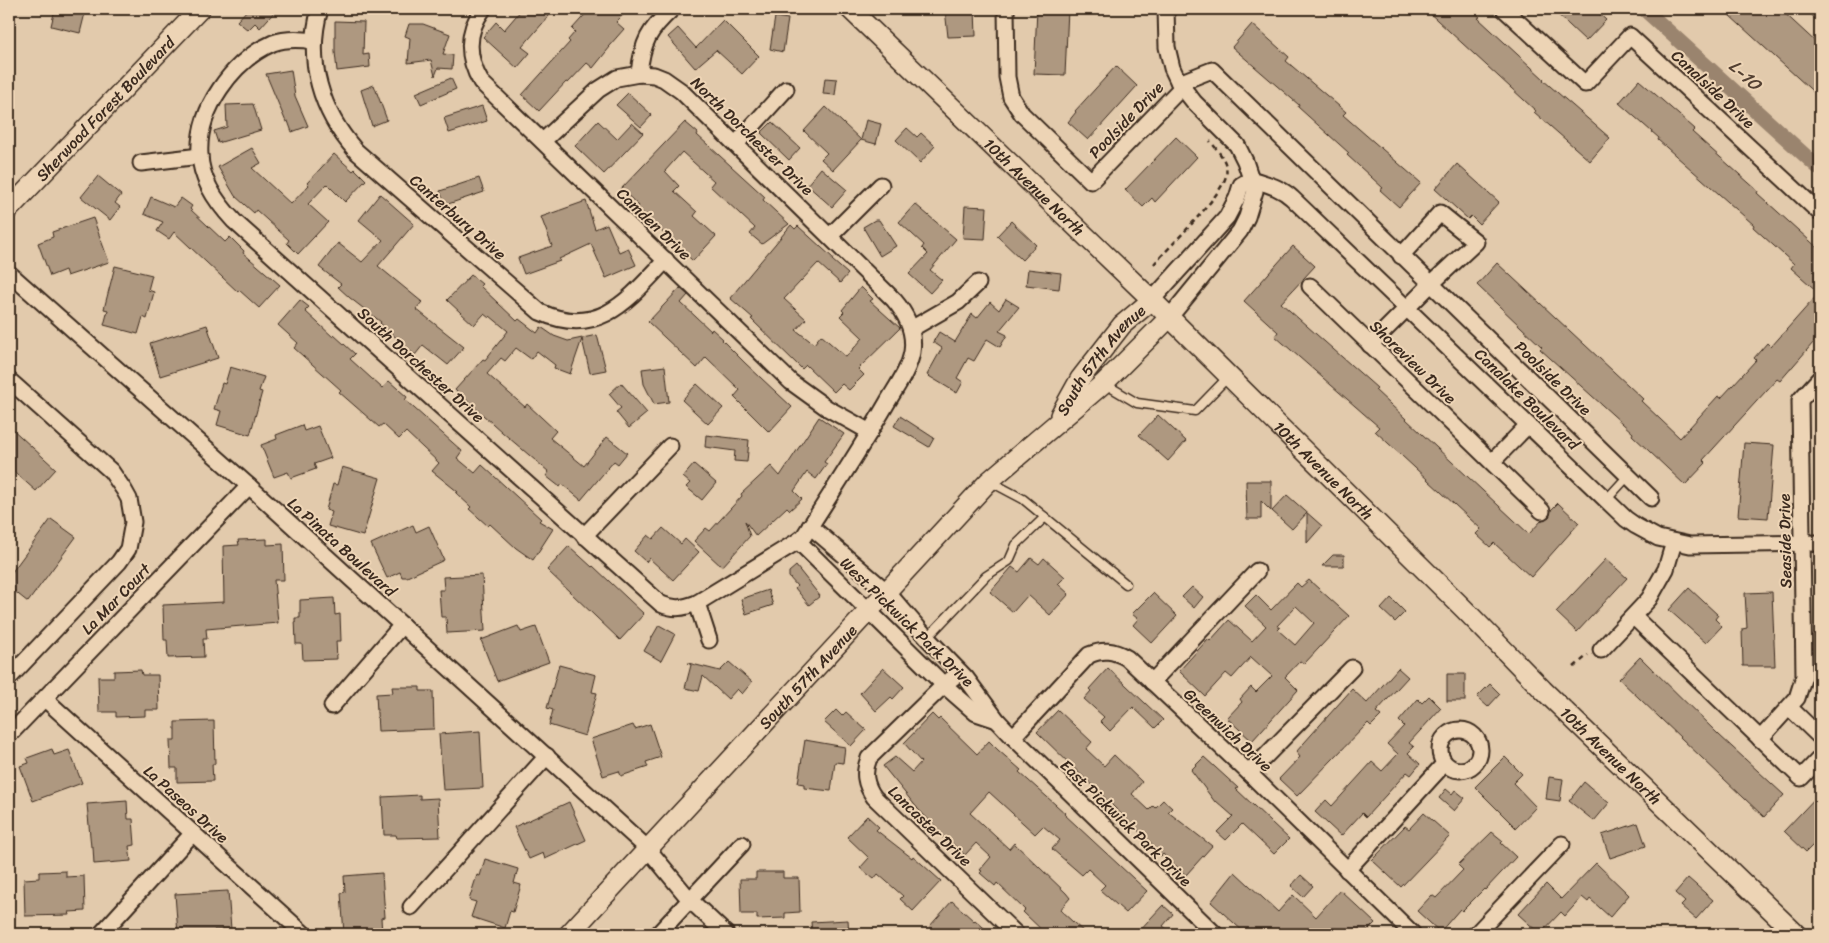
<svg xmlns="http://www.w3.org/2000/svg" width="1829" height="943" viewBox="0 0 1829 943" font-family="Sriracha,sans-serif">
<rect width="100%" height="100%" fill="#e2caac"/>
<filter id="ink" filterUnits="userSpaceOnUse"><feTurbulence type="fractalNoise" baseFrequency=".02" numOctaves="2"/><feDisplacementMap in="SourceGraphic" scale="10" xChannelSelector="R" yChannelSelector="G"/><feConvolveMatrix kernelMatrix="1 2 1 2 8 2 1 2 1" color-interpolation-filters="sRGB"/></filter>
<g filter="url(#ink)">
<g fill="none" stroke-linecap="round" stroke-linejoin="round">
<path stroke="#9a846e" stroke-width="15" d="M1644 9 1820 169"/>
</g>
<g fill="#ae9880" stroke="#3b2a1e" fill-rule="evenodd">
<path d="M55 9H86L80 33 51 26Z"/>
<path d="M248 9H277L260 28 255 23 248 30 237 21Z"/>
<path d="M522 9H555L522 47 530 53 517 68 483 37 496 22 504 30Z"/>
<path d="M590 9H629L616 22 624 29 609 46 610 47 593 68 587 63 568 83 566 82 539 111 522 95 570 42 568 40 575 32 572 29Z"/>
<path d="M945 9H975L976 36 948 37Z"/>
<path d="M1037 9H1068L1065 75 1034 74Z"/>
<path d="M1425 9H1471L1480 17 1478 18 1544 79 1543 80 1610 138 1590 161 1534 112 1536 111Z"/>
<path d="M1552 9H1594L1606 20 1586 41Z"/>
<path d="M1734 9H1780L1820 46V98L1729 15Z"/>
<path d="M775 17 788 19 783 52 770 49Z"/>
<path d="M723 20 759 56 742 74 716 50 695 68 668 37 678 28 696 48Z"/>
<path d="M335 21 364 22 363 55 369 54 370 67 337 71 335 52Z"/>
<path d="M409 24H423L450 34 443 54 453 55 452 69 438 68 435 76 431 60 408 63 410 38 405 36Z"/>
<path d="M1252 24 1289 57 1286 61 1346 112 1343 115 1421 183 1399 207 1380 190 1383 188 1347 155 1349 153 1298 107 1299 105 1232 47Z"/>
<path d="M1116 66 1137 86 1088 140 1068 122 1076 112 1075 111Z"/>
<path d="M291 70 295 96 308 126 292 132 288 121 286 122 266 74Z"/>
<path d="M451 78 456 89 421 104 416 93Z"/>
<path d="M825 78 837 79 835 95 823 94Z"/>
<path d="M1639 80 1695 129 1692 132 1758 191 1757 193 1820 250V335L1780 381 1777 379 1703 460 1706 463 1685 485 1632 435 1633 433 1540 349 1542 347 1477 285 1497 263 1643 399 1641 401 1680 438 1718 396 1721 398 1756 360 1754 358 1767 343 1771 347 1819 293 1791 268 1794 264 1753 227 1754 225 1658 140 1659 138 1619 103Z"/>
<path d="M374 85 387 120 372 126 361 90Z"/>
<path d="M628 93 652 115 641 127 616 105Z"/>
<path d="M253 104 261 130 218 143 214 131 227 127 226 105Z"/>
<path d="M482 106 487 121 449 133 444 118Z"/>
<path d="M826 107 861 140 833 170 821 159 827 153 804 131Z"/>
<path d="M866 120 881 124 876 144 861 140Z"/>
<path d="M598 121 617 139 632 123 643 133 604 174 575 146Z"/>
<path d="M685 122 698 133 697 135 765 197 763 200 789 224 762 244 750 234 755 228 710 186 714 181 682 152 665 171 679 186 674 191 697 212 694 216 716 236 693 261 637 208 639 206 621 189Z"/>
<path d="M772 122 800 148 789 160 761 133Z"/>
<path d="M907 128 917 137 921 133 935 146 920 163 896 140Z"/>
<path d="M1176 137 1197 157 1155 202 1152 198 1143 207 1125 190Z"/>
<path d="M252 148 261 163 252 168 291 204 309 185 307 183 334 154 353 171 355 169 366 180 345 202 327 184 308 204 328 222 298 254 287 243 289 240 256 210 254 213 235 196 218 167Z"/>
<path d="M1457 164 1499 202 1479 224 1471 216 1468 219 1435 189Z"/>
<path d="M821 168 847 190 832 207 807 185Z"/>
<path d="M98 176 121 195 115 203 120 207 110 220 81 197Z"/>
<path d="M479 178 484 192 445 205 440 191Z"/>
<path d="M380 194 414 224 378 266 422 302 416 309 464 347 448 365 423 345 415 355 402 345 403 344 380 323 381 322 350 298 338 287 341 284 319 267 338 243 362 262 383 240 359 220Z"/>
<path d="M151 197 174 207 181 198 192 206 190 209 225 242 230 237 244 251 243 253 280 285 259 308 239 290 238 292 174 232 169 239 157 231 163 222 144 214Z"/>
<path d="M586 201 595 229 607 224 619 252 628 248 636 265 606 278 591 244 559 259 560 261 524 274 518 258 552 246 541 217Z"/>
<path d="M915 204 956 239 930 270 942 280 930 293 909 274 928 254 922 248 924 245 899 222Z"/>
<path d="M965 206 987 207 985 239 963 238Z"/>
<path d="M93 218 109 262 67 276 65 270 50 276 38 243 53 237 52 232Z"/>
<path d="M875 220H879L896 246 880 256 863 227Z"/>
<path d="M1011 221 1036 245 1022 260 997 236Z"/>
<path d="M791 225 795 229 798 226 833 258 832 260 848 274 840 283 818 263 784 299 806 319 796 330 814 344 821 335 846 357 863 338 840 316 844 312 842 310 861 287 873 299 870 301 900 328 858 369 864 375 849 390 842 384 834 392 806 365 802 369 751 319 753 318 730 298Z"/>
<path d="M1293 246 1315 266 1281 303 1377 388 1375 390 1529 534 1542 520 1549 517 1551 510 1558 503 1579 523 1531 577 1494 543 1490 547 1476 534 1481 529 1375 431 1379 427 1275 336 1278 332 1244 301Z"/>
<path d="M115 266 152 275 148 290 154 292 147 319 143 317 138 334 104 325 108 310 104 309Z"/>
<path d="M1028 269 1061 273 1059 289 1026 285Z"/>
<path d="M471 275 482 284 480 286 517 321 519 319 537 333 541 327 554 336 568 341 597 335 606 370 590 373 582 339 570 374 554 368 555 365 537 351 531 359 516 348 505 361 501 358 487 374 525 407 527 404 556 431 550 438 584 466 607 437 627 453 618 464 614 461 581 500 562 484 560 487 546 476 549 472 502 432 455 390 483 359 485 360 508 331 490 316 489 318 484 314 474 325 447 300Z"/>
<path d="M680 288 688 295 681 303 711 331 712 329 723 339 722 340 745 363 792 407 769 432 734 397 740 390 706 357 697 368 648 322Z"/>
<path d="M1006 299 1019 307 999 331 1007 335 1000 347 987 339 974 361 968 358 957 378 963 382 957 393 927 375 942 348 933 342 939 332 955 342 972 314 977 318 990 302 999 310Z"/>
<path d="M300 300 309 307 305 311 333 337 334 335 355 354 350 359 382 388 389 381 407 397 405 400 462 451 457 458 475 473 482 465 541 519 539 521 553 529 533 560 516 548 490 524 488 526 469 509 471 507 456 493 458 492 432 471 439 463 406 432 399 439 383 424 379 427 339 392 341 390 294 348 298 343 278 325Z"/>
<path d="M207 325 218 358 160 376 150 343Z"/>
<path d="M665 366 669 402 654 404 644 384 642 369Z"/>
<path d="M230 367 264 377 259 391 262 392 250 435 217 425 221 411 214 409 222 383 225 384Z"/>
<path d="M621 383 647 413 629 428 616 412 621 408 609 394Z"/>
<path d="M697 384 723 408 708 424 682 400Z"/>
<path d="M1158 415 1186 441 1168 461 1139 435Z"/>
<path d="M900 416 934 438 929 447 894 426Z"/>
<path d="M819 417 844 434 824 462 827 464 816 479 807 472 794 491 802 499 790 510 787 507 756 536 745 521 750 536 722 567 694 541 706 528 710 531 742 496 741 494 771 466 780 476Z"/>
<path d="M302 425 304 431 318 426 331 458 314 464 316 469 291 478 288 472 274 477 261 445 277 439 276 435Z"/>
<path d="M9 426 56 469 36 491 9 467Z"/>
<path d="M706 435 749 440 747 462 734 461 735 451 705 447Z"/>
<path d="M1744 443 1774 445 1768 518 1738 516Z"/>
<path d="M694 464 716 483 702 500 686 487 690 483 683 477Z"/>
<path d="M342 467 380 478 363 536 328 526 332 512 326 510 333 484 337 485Z"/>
<path d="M1246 481H1271V511L1261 501V519H1247Z"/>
<path d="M1287 495 1322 526 1307 543V513L1292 529 1272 511Z"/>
<path d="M51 519 76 537 28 602 9 587V576Z"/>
<path d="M413 525 416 532 429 526 444 560 407 577H402L400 572 387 578 371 544Z"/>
<path d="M663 528 681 544 685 539 699 552 673 580 649 558 646 562 634 551 648 535 653 539Z"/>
<path d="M267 539V545L283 544 284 580H274L278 623 206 629 207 639H203L204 657 168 658 167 640H164L163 605 224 602 223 546 239 545 238 540Z"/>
<path d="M569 546 592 567 593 566 644 614 620 640 547 570Z"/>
<path d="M1333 555H1344V566H1322Z"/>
<path d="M1031 558 1039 564 1044 558 1065 577 1058 584 1069 594 1050 615 1028 595 1013 612 990 592 1012 567 1019 572Z"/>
<path d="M1606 559 1627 578 1577 632 1556 612Z"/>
<path d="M796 566 820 596 809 605 795 588 797 586 789 577V572Z"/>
<path d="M482 575 485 631 447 633 446 617H441L439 590H444L443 577Z"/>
<path d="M1309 580 1349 616 1304 664 1300 661 1285 677 1298 690 1252 741 1227 718 1242 702 1240 699 1251 687 1256 692 1272 676 1251 657 1232 678 1226 673 1205 696 1179 671 1208 639 1210 641 1229 620 1252 641 1266 626 1245 606 1256 595 1271 610 1297 583 1301 587ZM1296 606 1314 623 1295 645 1278 630 1280 628 1277 626Z"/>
<path d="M1192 587 1203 597 1194 608 1182 597Z"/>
<path d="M1689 588 1718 615 1715 619 1722 626 1706 643 1669 610Z"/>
<path d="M768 590 773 605 746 614 741 599Z"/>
<path d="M1772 592 1775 666H1743L1742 629 1747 628 1745 593Z"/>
<path d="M1153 593 1177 616 1152 643 1133 625 1138 619 1132 614Z"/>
<path d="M334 598 335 615 340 614 341 641H336L337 659 303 660 302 644H296L295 618H300V600Z"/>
<path d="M1391 598 1405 612 1395 622 1381 609Z"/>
<path d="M659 625 675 634 661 661 644 651Z"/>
<path d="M518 626 521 632 536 627 549 662 497 681 481 640Z"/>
<path d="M1640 657 1719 735 1784 795 1764 817 1619 679Z"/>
<path d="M729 662 752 682 742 694 737 689 728 699 703 676 699 691 685 688 691 665 688 663 720 671Z"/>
<path d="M559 665 596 675 592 692 597 693 585 736 549 725 553 710 547 708Z"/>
<path d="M883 668 904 687 893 699 891 697 876 711 860 693Z"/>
<path d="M1108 668 1163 720 1155 728 1133 707 1110 731 1100 721 1104 717 1084 699 1091 691 1089 689Z"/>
<path d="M1398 668 1408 677 1376 712 1381 716 1371 726 1368 723 1297 796 1279 779 1300 757 1296 752 1352 689 1367 703Z"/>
<path d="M141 670 142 675H158L159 710H145V716L116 717V712H99L98 677H114V671Z"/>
<rect x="1447" y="674" width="18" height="27"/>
<path d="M1490 684 1500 694 1488 707 1477 697Z"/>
<path d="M392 687H420V691H433L434 729 378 731 376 694 393 693Z"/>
<path d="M1429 696 1441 708 1409 743 1414 747 1408 753 1420 764 1411 775 1407 772 1366 817 1362 813 1341 836 1315 812 1326 800 1332 806 1372 762 1382 771 1398 754 1387 744 1404 726 1399 721 1418 699 1422 703Z"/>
<path d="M836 710 842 716 846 712 866 730 851 746 824 722Z"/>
<path d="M1058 710 1092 742 1086 749 1104 766 1114 755 1142 782 1132 794 1149 810 1153 806 1155 808 1163 800 1172 808 1168 812 1212 846 1186 875 1163 854 1161 856 1150 848 1153 845 1037 732Z"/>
<path d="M932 714 938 720 940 718 977 754 989 741 998 750 1021 770 1019 772 1065 813 1064 814 1147 891 1126 913 1100 890 1105 885 1088 869 1082 875 1052 849 1060 840 1043 826 1035 834 989 792 970 813 1009 849 1014 843 1066 893 1070 898 1060 910 1086 934H1046L1023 912 1025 910 997 883 995 886 980 873 982 871 980 870 991 857 976 843 965 855 947 839 946 840 935 830 937 828 918 809 883 766 895 757 912 772 921 762 904 743Z"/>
<path d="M214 721 215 764H212L213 781 177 782V768H171L170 740H175V722Z"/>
<path d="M650 724 661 757 646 762 648 767 621 776 619 771 603 776 591 739 633 725 635 729Z"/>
<path d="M480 731 483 788 443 790 439 734Z"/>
<path d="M805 740 845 747 843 763 835 762 831 791 804 788V784L798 783Z"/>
<path d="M52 749 54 755 69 750 82 783 33 801 20 766 29 763 27 758Z"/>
<path d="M1204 757 1238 788 1236 789 1289 839 1274 854 1242 824 1226 840 1217 832 1233 816 1216 801 1215 802 1191 770Z"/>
<path d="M1505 757 1522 774 1513 783 1536 807 1516 828 1475 787Z"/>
<path d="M1549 777 1563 779 1560 801 1546 799Z"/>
<path d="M1584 782 1609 803 1594 821 1569 801Z"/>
<path d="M1446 789 1452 794 1455 790 1465 798 1454 811 1439 798Z"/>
<path d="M1820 793V838L1806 852 1784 831Z"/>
<path d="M420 795V799L438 798 440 837 397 838 396 835H384L382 797Z"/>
<path d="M127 801 128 819H133L135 845 129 846 131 861 94 864 93 847H91L87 804Z"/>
<path d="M569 802 586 840 545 859 543 853 529 859 514 827Z"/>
<path d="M1424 813 1450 836 1401 887 1372 860 1405 826 1409 829Z"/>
<path d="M867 816 879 827 876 830 912 858 913 856 941 881 913 911 900 899 903 896 878 874 874 879 860 868 869 858 847 837Z"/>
<path d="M1638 823 1646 846 1610 858 1602 835Z"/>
<path d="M1492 832 1503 841 1501 843 1516 857 1485 890 1484 889 1462 911 1460 909 1440 932 1417 911 1432 895 1436 898 1463 870 1458 865Z"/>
<path d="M485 859 518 869 514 883 521 885 513 912 510 911 505 928 471 917 476 902 469 900 477 875 480 876Z"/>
<path d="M1596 863 1629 895 1610 917 1590 899 1588 902 1582 897 1565 916 1561 912 1540 934 1518 914 1546 884 1561 899Z"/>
<path d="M66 871V877L84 876 85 911 69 912 70 915 25 916 24 879 39 878V872Z"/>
<path d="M756 872H783V878H799L800 912 785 913V918L757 919V914H741L740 879H756Z"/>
<path d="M1235 872 1278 912 1293 895 1316 917 1340 890 1375 923 1364 934H1246L1211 902Z"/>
<path d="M382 873 385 917 381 918 382 934H344L341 893 345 892 344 876Z"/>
<path d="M1301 875 1313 886 1303 897 1291 886Z"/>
<path d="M1688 878 1713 900 1696 919 1681 906 1685 902 1675 893Z"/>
<path d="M228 891 231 929 214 930V934H178L175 894Z"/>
<path d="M952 901 974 921 975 920 991 934H937L929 927Z"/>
<path d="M1163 905 1173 914 1163 926 1173 934H1136Z"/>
<path d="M848 920 849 934H812L811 922Z"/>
</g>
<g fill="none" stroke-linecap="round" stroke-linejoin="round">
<g stroke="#3b2a1e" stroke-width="11">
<g id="service">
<path d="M1813 9 1820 16"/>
<path d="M1105 384 1137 403 1195 411 1228 377"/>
<path d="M989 481 1023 499 1126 584"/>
<path d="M1606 500 1628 476"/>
<path d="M927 638 986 576 1009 561 1016 545 1045 517"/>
</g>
</g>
<g stroke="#3b2a1e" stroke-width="19">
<g id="minor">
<path d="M320 9C305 60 321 112 356 151L540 312C599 339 629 299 666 260"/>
<path d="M483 9C466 32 467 58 481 82L791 382 827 408 870 432"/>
<path d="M1006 9 1007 77 1011 97 1022 114 1091 181 1182 87"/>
<path d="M1166 9 1167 47 1172 68 1179 83 1194 102 1237 145 1245 161 1255 191 1247 217 1240 231 1169 318"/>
<path d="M1504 9 1585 84 1630 36 1820 213"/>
<path d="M314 41C301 39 286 38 273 43 232 61 197 110 200 155 201 181 217 203 234 221L661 604C675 610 683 608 697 603L798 541 804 536C832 492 861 448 887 403 896 387 909 370 912 352 915 332 907 315 894 300L681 91 664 79 654 75 639 74 617 78 598 90 543 141"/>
<path d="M639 74C642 42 649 30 672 9"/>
<path d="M1179 83 1212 70 1651 498"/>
<path d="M736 144 786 89"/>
<path d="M141 163 200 156"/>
<path d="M1251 179C1266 184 1280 187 1292 198L1626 519 1636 526 1658 538 1690 545 1820 543"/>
<path d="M830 236 881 185"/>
<path d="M9 273 249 486 648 849 690 900 726 934"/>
<path d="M1310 286 1542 511"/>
<path d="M1152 300 1227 217 1237 198 1241 185 1251 179"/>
<path d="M911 329 958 302 978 283"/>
<path d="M1370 345 1431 284 1476 242 1440 213 1401 256"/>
<path d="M9 380 111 471 124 490 129 499 133 522 128 549 119 562 9 678"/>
<path d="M1492 462 1528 425"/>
<path d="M810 526 887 592 927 638 966 678 997 720 1013 737 1215 934"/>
<path d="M584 536 670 446"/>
<path d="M798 541 944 685 976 713 997 720"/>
<path d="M697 603 709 640"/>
<path d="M1634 617 1801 778 1820 758"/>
<path d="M1601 650 1649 599 1666 569 1674 542"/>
<path d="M960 672 944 685 869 758C863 773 865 784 874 797L1016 934"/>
<path d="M1152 682 1257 571"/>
<path d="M45 699 304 934"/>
<path d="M332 706 402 625"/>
<path d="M1790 708 1820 737"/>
<circle cx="1460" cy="750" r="20"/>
<path d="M9 735 249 486"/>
<path d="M1013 737 1089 655C1103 649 1113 650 1127 658L1249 773 1413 934"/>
<path d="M1760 739 1797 698 1804 676 1800 400 1820 378"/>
<path d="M1249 773 1352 668"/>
<path d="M1347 870 1444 764"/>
<path d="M411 907 547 756"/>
<path d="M101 934 193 833"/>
<path d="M658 934 742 844"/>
<path d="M1476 934 1562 844"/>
</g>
</g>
<g stroke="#3b2a1e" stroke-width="22">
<g id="tertiary">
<path id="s1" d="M850 9 1152 300 1464 609 1543 690 1796 934"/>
<path id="s2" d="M9 209 200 9"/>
<path id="s3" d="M1060 415 1080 379 1122 325 1152 300"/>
<path id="s4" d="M569 934 989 481 1104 383 1169 318"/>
</g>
</g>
<g stroke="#3b2a1e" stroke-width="2.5" stroke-dasharray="5 4" stroke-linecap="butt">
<path d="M1154 264C1170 246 1221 197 1226 176 1229 162 1218 151 1210 141"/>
<path d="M1574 667 1588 655"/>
</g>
<use href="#service" stroke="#edd4b5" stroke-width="8"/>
<use href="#minor" stroke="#edd4b5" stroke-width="15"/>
<use href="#tertiary" stroke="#edd4b5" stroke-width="19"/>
</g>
</g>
<g text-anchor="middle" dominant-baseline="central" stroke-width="4" stroke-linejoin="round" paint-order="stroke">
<g font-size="16" fill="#3b2a1e" stroke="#edd4b5">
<text transform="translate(1713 89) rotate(43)">Canalside Drive</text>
<text stroke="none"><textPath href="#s2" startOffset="139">Sherwood Forest Boulevard</textPath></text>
<text transform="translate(1126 120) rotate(-46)">Poolside Drive</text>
<text transform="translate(752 136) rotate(44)">North Dorchester Drive</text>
<text stroke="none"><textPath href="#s1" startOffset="256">10th Avenue North</textPath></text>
<text transform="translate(458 217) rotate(41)">Canterbury Drive</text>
<text transform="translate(654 224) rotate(44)">Camden Drive</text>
<text stroke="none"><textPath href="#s3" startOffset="69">South 57th Avenue</textPath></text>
<text transform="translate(1413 362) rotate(44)">Shoreview Drive</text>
<text transform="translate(421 365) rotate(42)">South Dorchester Drive</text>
<text transform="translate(1553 378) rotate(44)">Poolside Drive</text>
<text transform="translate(1527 399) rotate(44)">Canalake Boulevard</text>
<text stroke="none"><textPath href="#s1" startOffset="661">10th Avenue North</textPath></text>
<text transform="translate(1785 541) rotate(-91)">Seaside Drive</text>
<text transform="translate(342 547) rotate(42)">La Pinata Boulevard</text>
<text transform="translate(116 599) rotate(-46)">La Mar Court</text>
<text transform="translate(907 622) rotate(44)">West Pickwick Park Drive</text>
<text stroke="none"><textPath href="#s4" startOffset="351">South 57th Avenue</textPath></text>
<text transform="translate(1228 730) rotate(43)">Greenwich Drive</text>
<text stroke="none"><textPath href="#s1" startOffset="1066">10th Avenue North</textPath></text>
<text transform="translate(186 804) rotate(42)">La Paseos Drive</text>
<text transform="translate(1126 823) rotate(44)">East Pickwick Park Drive</text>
<text transform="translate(930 826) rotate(44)">Lancaster Drive</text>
</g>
<g font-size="18" font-style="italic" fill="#534032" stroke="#edd4b5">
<text transform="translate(1745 75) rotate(42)">L-10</text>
</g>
</g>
<rect width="1829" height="943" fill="none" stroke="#edd4b5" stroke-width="30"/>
<rect x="15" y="15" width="1799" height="913" fill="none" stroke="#3b2a1e" stroke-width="2" filter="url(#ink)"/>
</svg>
